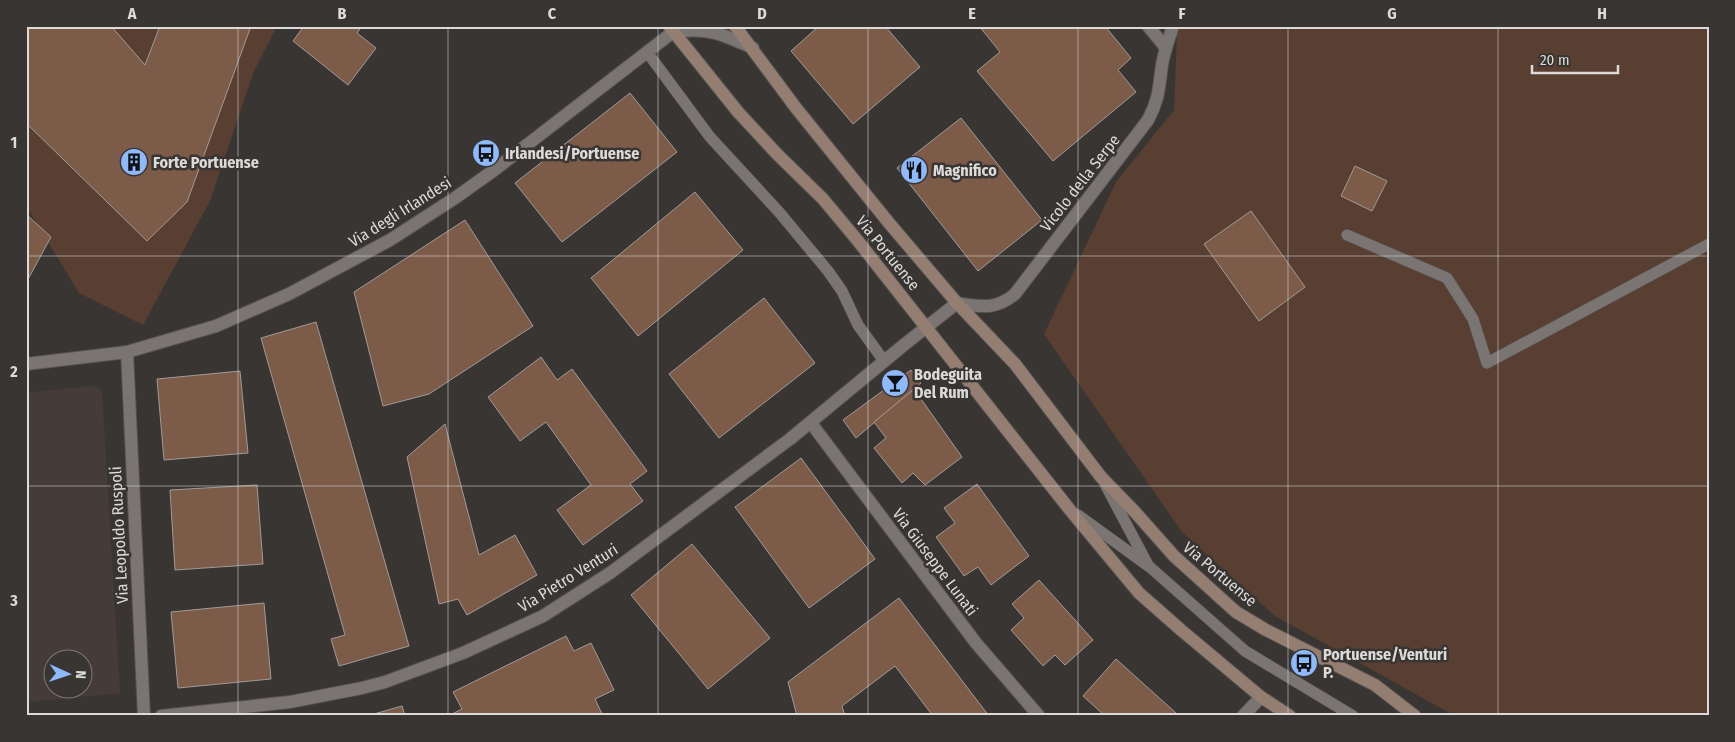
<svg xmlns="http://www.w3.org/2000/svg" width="1735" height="742" viewBox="0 0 1735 742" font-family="'Fira Sans Condensed',sans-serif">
<rect width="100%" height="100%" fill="#393533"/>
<path fill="#463c37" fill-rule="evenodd" d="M90 386 100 388 102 392 120 693 26 702V393ZM52 660H82V690H52Z"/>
<g fill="#593f31">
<path d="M26 26H277L254 71 210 201 143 325 79 293 26 206Z"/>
<path d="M1180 26H1709V716H1455L1275 616 1182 532 1044 334 1116 182 1174 110 1177 33Z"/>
</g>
<g fill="#7d5b49" stroke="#a09b99">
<path d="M26 26H111L145 65 160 26H251L187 202 147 241 26 123Z"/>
<path d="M304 26H362L357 33 376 48 348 85 293 41Z"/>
<path d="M819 26H885L920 67 853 124 791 51Z"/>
<path d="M979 26H1105L1131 58 1118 70 1136 92 1053 161 977 71 1000 52Z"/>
<path d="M630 93 677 152 562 242 515 183Z"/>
<path d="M961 118 1042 220 978 271 897 168Z"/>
<path d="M1355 166 1387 181 1372 211 1341 196Z"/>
<path d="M695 192 743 250 638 336 591 278Z"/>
<path d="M1251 211 1305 287 1259 321 1204 244Z"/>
<path d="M26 214 51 237 26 283Z"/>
<path d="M465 220 533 326 429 394 383 406 354 292Z"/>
<path d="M764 298 815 363 719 438 669 374Z"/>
<path d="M316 322 409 646 339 666 331 639 345 635 261 338Z"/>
<path d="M541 357 557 380 572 369 647 471 630 484 643 501 583 545 557 510 591 485 546 422 520 441 488 397Z"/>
<path d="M911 370 921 383 856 438 843 420Z"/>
<path d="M240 371 248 453 164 460 157 379Z"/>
<path d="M914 389 962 457 925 485 913 473 902 483 874 448 886 438 874 422Z"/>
<path d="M445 424 479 555 515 535 537 575 467 615 458 599 439 604 407 457Z"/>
<path d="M801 458 875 559 809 608 735 507Z"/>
<path d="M977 484 1029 556 991 585 978 567 964 576 936 537 955 523 944 508Z"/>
<path d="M257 485 263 564 175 570 170 490Z"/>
<path d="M692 544 770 638 708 689 631 595Z"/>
<path d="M1039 580 1093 640 1065 665 1055 655 1043 666 1011 630 1024 618 1012 604Z"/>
<path d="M899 598 989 716H933L895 666 842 706 845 716H797L788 682Z"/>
<path d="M264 603 271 679 178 688 171 612Z"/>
<path d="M566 636 574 651 591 643 614 690 595 699 603 716H448L462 709 453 692Z"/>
<path d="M1116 659 1176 713 1174 716H1105L1083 696Z"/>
<path d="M402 706 405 716H367Z"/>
</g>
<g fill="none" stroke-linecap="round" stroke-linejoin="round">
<g stroke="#555250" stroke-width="12">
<g id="lane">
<path d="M647 52 710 137 779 212 828 271 842 291 858 325 884 361"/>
<path d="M1347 235 1447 278 1473 319 1487 363 1709 244"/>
<path d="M1105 484 1148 565"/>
<path d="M1078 515 1151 568 1245 651 1353 716"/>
</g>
</g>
<g stroke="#555250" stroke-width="14">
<g id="street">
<path d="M1148 26 1166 48"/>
<path d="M127 352 144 716"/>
<path d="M26 364 127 352 216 326 289 294 390 240 455 198 497 168 673 32C708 27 722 34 753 48"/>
<path d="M811 423 976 643 1039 716"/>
<path d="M161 716 290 702 362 688 385 682 463 653 543 616 610 573 790 439 905 344 957 303C981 307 996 310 1015 294L1148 120C1159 100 1159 87 1162 65 1164 52 1169 39 1173 26"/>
<path d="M1243 716 1261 697"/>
</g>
</g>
<g stroke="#555250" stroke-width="14">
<g id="secondary">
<path d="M669 26 738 112 777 154 823 199 858 241 1070 510 1139 593 1181 630 1261 697 1290 716"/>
<path d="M735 26 796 108 889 223 957 303 1015 364 1101 477 1135 512 1174 556 1236 612 1266 630 1375 685 1415 716"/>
</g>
</g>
<use href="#lane" stroke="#7a7573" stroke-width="11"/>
<use href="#street" stroke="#7a7573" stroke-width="12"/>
<use href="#secondary" stroke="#947e72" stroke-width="12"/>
</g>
<path fill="none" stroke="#dddbda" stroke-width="1" stroke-opacity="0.55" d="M238 26V716M448 26V716M658 26V716M868 26V716M1078 26V716M1288 26V716M1498 26V716M26 256H1709M26 486H1709"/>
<defs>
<g id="bus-disc" transform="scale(1.4375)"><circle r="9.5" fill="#8eb9fc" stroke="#393533"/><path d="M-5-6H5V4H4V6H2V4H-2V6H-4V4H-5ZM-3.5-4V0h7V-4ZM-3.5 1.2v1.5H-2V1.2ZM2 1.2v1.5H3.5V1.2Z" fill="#111"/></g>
<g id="building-disc" transform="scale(1.4375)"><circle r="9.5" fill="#8eb9fc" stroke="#393533"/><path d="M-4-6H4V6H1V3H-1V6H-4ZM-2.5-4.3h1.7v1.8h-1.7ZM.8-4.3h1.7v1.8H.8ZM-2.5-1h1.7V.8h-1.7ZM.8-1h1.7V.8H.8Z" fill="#111"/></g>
<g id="restaurant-disc" transform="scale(1.4375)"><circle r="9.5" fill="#8eb9fc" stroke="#393533"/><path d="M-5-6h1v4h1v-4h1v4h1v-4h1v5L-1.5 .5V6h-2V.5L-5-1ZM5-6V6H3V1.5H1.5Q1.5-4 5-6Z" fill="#111"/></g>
<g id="bar-disc" transform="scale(1.4375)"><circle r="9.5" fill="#8eb9fc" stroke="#393533"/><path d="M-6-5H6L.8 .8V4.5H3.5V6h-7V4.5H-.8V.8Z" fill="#111"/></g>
</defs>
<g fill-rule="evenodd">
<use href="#bus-disc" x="486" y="153"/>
<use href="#building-disc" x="134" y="162"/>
<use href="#restaurant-disc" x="914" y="170"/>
<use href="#bar-disc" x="895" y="383"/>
<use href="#bus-disc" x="1304" y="663"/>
</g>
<g text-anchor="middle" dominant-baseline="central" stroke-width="5" stroke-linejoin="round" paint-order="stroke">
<g font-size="16" font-weight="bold" fill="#dddbda" stroke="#393533" text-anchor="start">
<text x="505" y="153">Irlandesi/Portuense</text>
<text x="153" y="162">Forte Portuense</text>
<text x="933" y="170">Magnifico</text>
<text x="914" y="374">Bodeguita<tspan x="914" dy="18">Del Rum</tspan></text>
<text x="1323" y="654">Portuense/Venturi<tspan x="1323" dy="18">P.</tspan></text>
</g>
<g font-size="16" fill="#dddbda" stroke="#393533">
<text transform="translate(1080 183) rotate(-52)">Vicolo della Serpe</text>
<text transform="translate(400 212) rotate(-32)">Via degli Irlandesi</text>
<text transform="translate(888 253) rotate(51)">Via Portuense</text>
<text transform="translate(119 535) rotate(-93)">Via Leopoldo Ruspoli</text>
<text transform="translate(935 562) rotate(53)">Via Giuseppe Lunati</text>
<text transform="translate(1220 574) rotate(40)">Via Portuense</text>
<text transform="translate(568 578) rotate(-32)">Via Pietro Venturi</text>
</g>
</g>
<rect width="1735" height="742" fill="none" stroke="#393533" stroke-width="55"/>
<g transform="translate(68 674) rotate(93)"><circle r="24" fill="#393533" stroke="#7b7776"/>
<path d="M0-4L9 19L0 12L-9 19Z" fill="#8eb9fc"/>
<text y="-8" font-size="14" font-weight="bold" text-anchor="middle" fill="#dddbda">N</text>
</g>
<path d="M1532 65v8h86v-8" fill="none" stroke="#dddbda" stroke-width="2.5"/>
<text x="1540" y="65" font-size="15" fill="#dddbda" stroke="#393533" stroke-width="4" paint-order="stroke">20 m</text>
<rect x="28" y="28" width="1680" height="686" fill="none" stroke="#dddbda" stroke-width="2"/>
<g font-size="16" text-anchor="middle" font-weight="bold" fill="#dddbda">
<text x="132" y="19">A</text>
<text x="342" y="19">B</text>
<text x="552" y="19">C</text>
<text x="762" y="19">D</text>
<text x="972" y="19">E</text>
<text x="1182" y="19">F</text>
<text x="1392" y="19">G</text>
<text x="1602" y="19">H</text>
<text x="14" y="148">1</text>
<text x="14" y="377">2</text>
<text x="14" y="606">3</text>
</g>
</svg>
